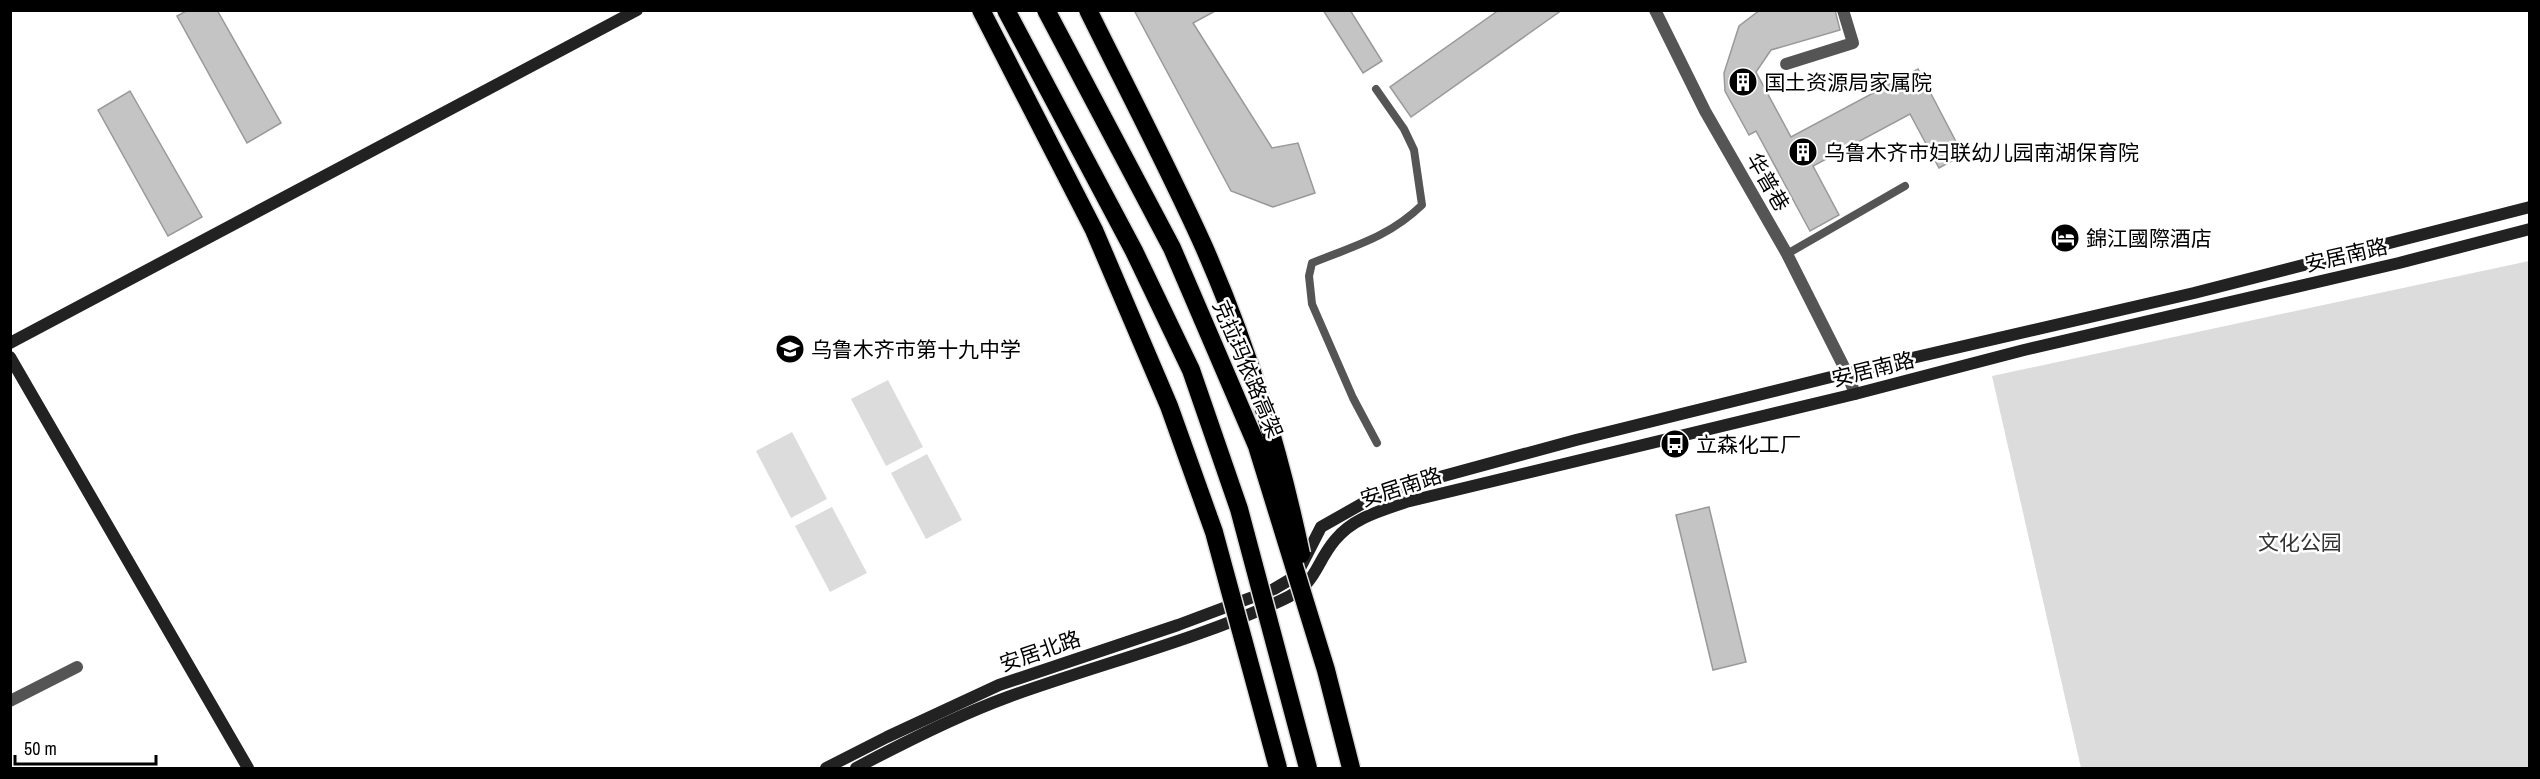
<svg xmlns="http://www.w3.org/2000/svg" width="2540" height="779" viewBox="0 0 2540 779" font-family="'Archivo Narrow','Noto Sans SC',sans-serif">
<rect width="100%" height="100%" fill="#fff"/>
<g fill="#dcdcdc">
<path d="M2529 261V768H2081L1992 376Z"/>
<path d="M888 380 923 447 886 466 851 399Z"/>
<path d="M792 432 827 499 791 518 756 451Z"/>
<path d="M927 454 962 520 926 539 891 473Z"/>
<path d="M832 507 867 573 830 592 795 526Z"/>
</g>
<g fill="#c4c4c4" stroke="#999" stroke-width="1.5">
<path d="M188 10H217L281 123 247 143 177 16Z"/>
<path d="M1134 10H1217L1193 23 1272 148 1298 143 1315 193 1273 207 1231 191Z"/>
<path d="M1323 10H1350L1382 61 1363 73Z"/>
<path d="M1499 10H1562L1411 117 1390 87Z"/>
<path d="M1760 10H1835L1840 30 1771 50 1756 72 1791 137 1918 69 1963 155 1939 168 1910 114 1813 166 1839 215 1810 231 1756 131 1749 135 1725 91 1724 73 1739 26Z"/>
<path d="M130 91 202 217 168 236 98 110Z"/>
<path d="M1709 507 1746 662 1713 670 1676 515Z"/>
</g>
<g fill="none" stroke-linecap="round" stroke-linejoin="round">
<g stroke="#555" stroke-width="8">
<path d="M1376 89 1404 129 1414 150 1422 205C1389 237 1354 246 1312 263L1309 276 1312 304 1353 398 1377 443"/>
<path d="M1787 254 1905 186"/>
</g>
<g stroke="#555" stroke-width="12">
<path d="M1655 10 1705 111 1787 254 1847 373 1855 394"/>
<path d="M1786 64 1853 43 1843 10"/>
<path d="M10 701 77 667"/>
</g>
<g stroke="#222" stroke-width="12">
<path d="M10 343 637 10"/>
<path d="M10 357 248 768"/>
<path d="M826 768 887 737 999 685 1178 625 1274 589 1296 576 1321 527 1381 493 1576 440 1847 373 2194 293 2530 207"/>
<path d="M856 768C905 742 956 716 1008 697 1099 664 1194 641 1282 600 1318 584 1314 565 1335 540 1353 518 1380 511 1406 502L1855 394 2024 350 2399 263 2530 229"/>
</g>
<g stroke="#dbdbdb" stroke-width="21" stroke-linecap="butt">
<g id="highway-bridge">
<path d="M981 10 1094 230 1169 406 1214 532 1278 768"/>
<path d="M1006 10 1134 251 1191 370 1239 509 1308 768"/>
<path d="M1046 10 1172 248 1257 446 1326 670 1351 768"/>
<path d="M1088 10C1127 89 1168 167 1204 247 1247 345 1279 449 1301 554"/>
</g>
</g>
<use href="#highway-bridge" stroke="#000" stroke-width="18"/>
</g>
<defs>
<g id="building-disc" transform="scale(1.5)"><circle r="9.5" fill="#000" stroke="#fff"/><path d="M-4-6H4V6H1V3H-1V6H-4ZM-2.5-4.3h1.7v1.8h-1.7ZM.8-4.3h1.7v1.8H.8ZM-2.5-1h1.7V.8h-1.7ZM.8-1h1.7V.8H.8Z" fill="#fff"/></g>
<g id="hotel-disc" transform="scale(1.5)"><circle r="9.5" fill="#000" stroke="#fff"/><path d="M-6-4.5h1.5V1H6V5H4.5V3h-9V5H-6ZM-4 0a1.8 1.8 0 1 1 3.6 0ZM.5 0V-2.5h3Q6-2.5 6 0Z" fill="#fff"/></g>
<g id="school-disc" transform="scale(1.5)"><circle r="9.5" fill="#000" stroke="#fff"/><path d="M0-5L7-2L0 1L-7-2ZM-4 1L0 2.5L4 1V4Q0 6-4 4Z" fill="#fff"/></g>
<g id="bus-disc" transform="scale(1.5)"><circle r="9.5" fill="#000" stroke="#fff"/><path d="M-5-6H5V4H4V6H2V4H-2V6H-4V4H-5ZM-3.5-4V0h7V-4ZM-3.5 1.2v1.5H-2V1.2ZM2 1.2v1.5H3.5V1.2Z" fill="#fff"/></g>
</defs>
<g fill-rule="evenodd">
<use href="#building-disc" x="1743" y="82"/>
<use href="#building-disc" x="1803" y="152"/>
<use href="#hotel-disc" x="2065" y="238"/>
<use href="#school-disc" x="790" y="349"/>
<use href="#bus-disc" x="1675" y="444"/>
</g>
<g text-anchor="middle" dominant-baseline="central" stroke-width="5" stroke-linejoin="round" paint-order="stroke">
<g font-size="21" fill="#000" stroke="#fff" text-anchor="start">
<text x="1764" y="82">国土资源局家属院</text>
<text x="1824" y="152">乌鲁木齐市妇联幼儿园南湖保育院</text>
<text x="2086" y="238">錦江國際酒店</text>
<text x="811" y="349">乌鲁木齐市第十九中学</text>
<text x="1696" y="444">立森化工厂</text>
</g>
<g font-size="21" fill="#000" stroke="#fff">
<text transform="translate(1768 182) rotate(60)">华普巷</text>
<text transform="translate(2346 255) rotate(-13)">安居南路</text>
<text transform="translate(1248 369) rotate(67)">克拉玛依路高架</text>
<text transform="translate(1873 369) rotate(-14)">安居南路</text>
<text transform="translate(1401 487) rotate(-18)">安居南路</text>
<text transform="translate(1040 651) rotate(-19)">安居北路</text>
</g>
<g font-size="21" fill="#333" stroke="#fff">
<text x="2300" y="542">文化公园</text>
</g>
</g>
<rect width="2540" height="779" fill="none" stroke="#000000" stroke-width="24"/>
<path d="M15 755v9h141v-9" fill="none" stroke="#000000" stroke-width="3"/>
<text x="24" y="755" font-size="18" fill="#000000" stroke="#ffffff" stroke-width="4.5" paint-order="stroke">50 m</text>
</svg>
